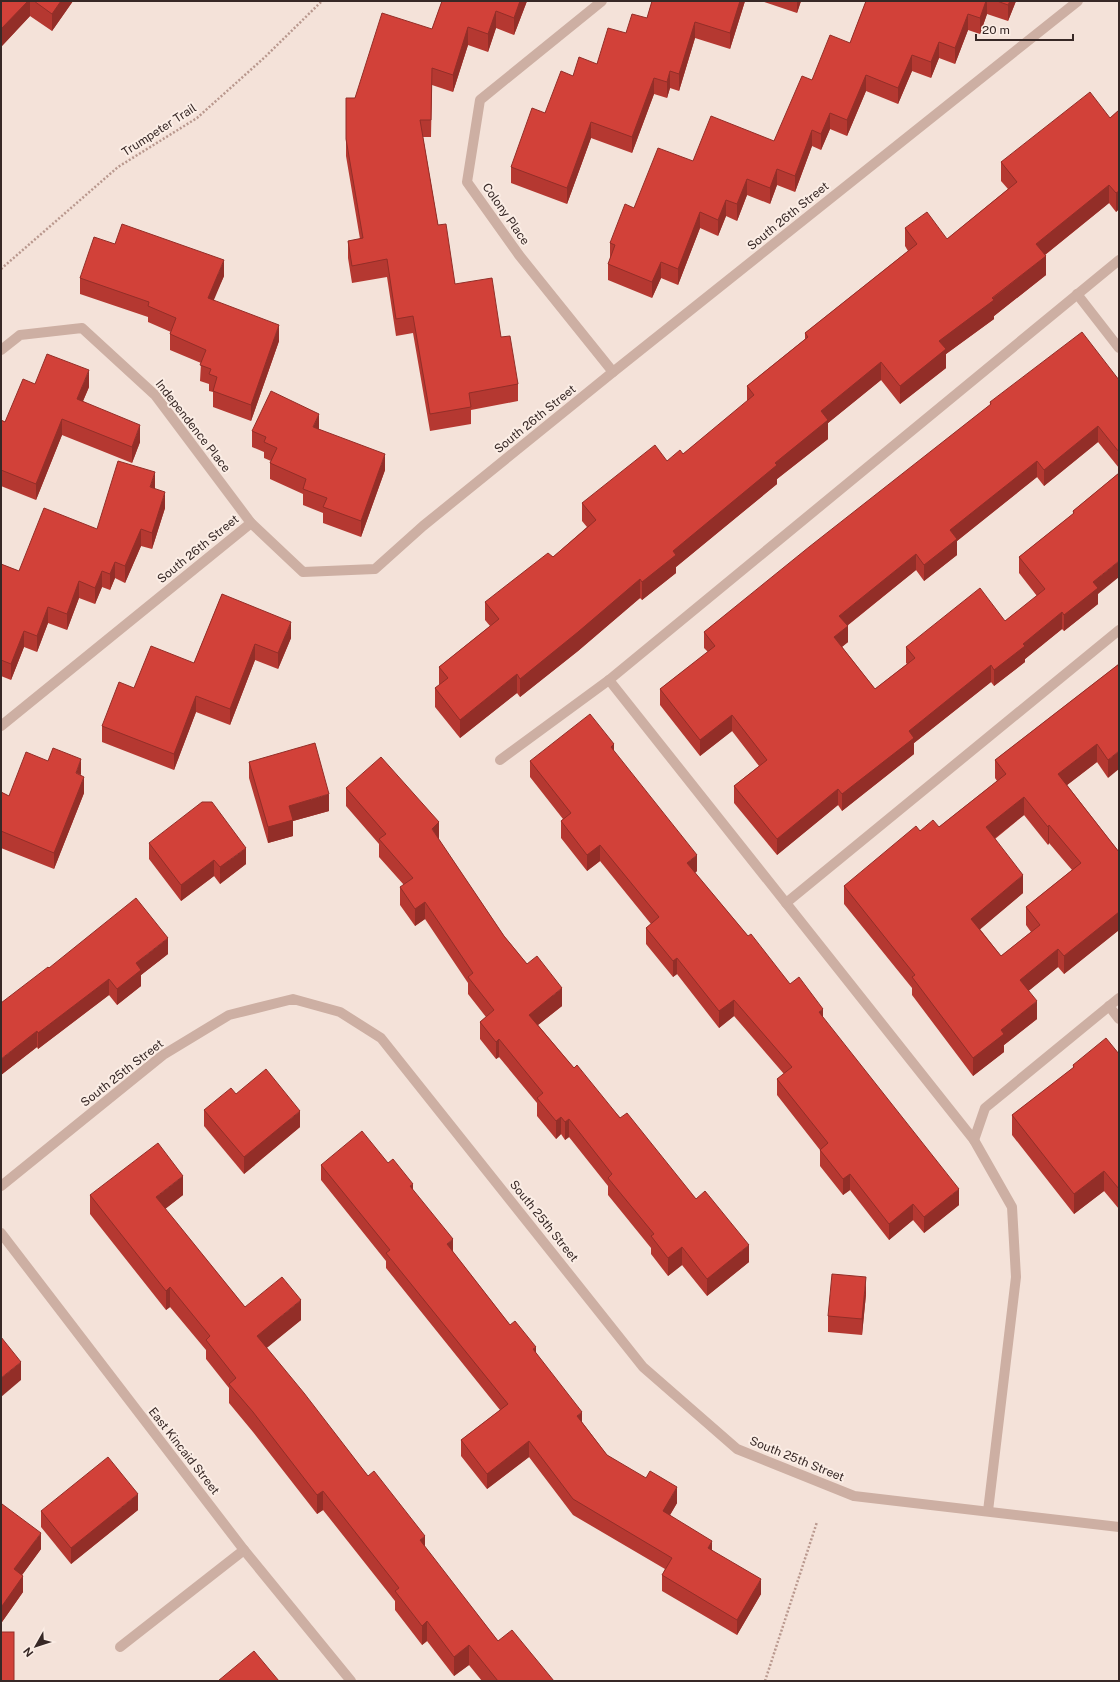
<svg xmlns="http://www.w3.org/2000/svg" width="1120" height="1682" viewBox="0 0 1120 1682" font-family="'Public Sans',sans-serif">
<rect width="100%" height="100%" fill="#f4e2d9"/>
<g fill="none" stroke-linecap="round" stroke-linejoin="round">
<g stroke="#b9988e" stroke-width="2.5" stroke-dasharray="2 2" stroke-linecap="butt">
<path d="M1 269 118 167 197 118 265 57 322 1"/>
<path d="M765 1681 817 1522"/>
</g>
<g stroke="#cdafa3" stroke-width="10">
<path d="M1077 294 1119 348"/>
<path d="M609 680 974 1140 1012 1207 1016 1277 988 1511"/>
<path d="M500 760 609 680 1119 260"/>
<path d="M786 903 1119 630"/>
<path d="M1109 1006 1119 1019"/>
<path d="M974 1140 985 1108 1119 998"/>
</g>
<g stroke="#cdafa3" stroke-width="10">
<path d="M602 1 480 100 467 182 519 255 613 372"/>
<path d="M1 350 20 335 82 328 155 395 251 523 303 572 375 569 423 526 613 372 1078 1"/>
<path d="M1 726 251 523"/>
<path d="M1 1186 163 1055 229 1015 293 999 340 1012 381 1038 643 1367 737 1449 854 1496 1119 1527"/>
<path d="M1 1233 244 1550 351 1681"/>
<path d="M120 1647 244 1550"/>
</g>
</g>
<g fill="#b53831" fill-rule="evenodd">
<path d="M1 1H73L52 31 30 16 1 47Z"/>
<path d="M442 1H527L514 35 496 28 488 52 468 45 453 92 432 85 431 137H423L438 225 455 284 501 337 518 384V401L471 410V424L430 431 413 333 396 336 387 277 352 283 348 258V241L360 239 346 156V98H355L432 29Z"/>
<path d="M652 1H745L730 49 695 38 679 91 670 88 667 98 654 94 632 153 591 138 567 204 511 183V167L545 113 573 76 597 64 626 33 647 18Z"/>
<path d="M761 1H801L797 13Z"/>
<path d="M866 1H1016L1008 21 987 14 980 34 968 30 955 64 939 58 931 78 912 71 898 104 866 91 847 136 830 129 821 150 812 146 795 192 777 185 770 204 747 195 737 221 726 216 718 236 700 228 678 285 661 278 652 298 608 280V264L610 259V243L634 208 693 161 774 141 812 80 850 43Z"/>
<path d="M1119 110V209L1116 212 1109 203 1045 255 1046 275 994 316V319L946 354V368L900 404 881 380 828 423V439L777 479V484L676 567V573L642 600 640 598 578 651 520 697 517 693 460 738 435 707V688L439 685V667L490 626 485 620V602L553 557 587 527 582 521V503L667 461 683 454 747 402V386L805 339V333L908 251 905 246V228L947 239 1008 189 1001 181V162L1110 118Z"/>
<path d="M115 244 224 276 213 300 279 341 251 421 213 407V392L209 391V384L200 381 201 363 170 350V334L171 332 148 322V317L80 294V278Z"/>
<path d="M1119 380V468L1098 442 1044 486 1037 477 957 541V555L924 581 916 570 847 626 848 642 842 647 875 689 907 664 906 663V647L1005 621 1037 596 1019 573V557L1073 514V511L1119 473 1098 594V604L1064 631 1062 629 1025 659V662L994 686 991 682 914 743V754L842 811 838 805 777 855 734 803V786L759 766 732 731 700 756 660 705V689L708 652 704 648V632L990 405V402Z"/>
<path d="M35 384 89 387 83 401 140 442 132 463 62 435 36 500 1 486V420L5 422Z"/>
<path d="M319 429 385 470 361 537 323 523V513L303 505V494L270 479V463L271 461 264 458V452L252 447V431Z"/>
<path d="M155 489 165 508 152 549 141 546 125 583 115 578 110 590 102 587 95 604 79 598 67 630 48 623 37 652 24 647 11 680 1 676V564L19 571 97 529Z"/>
<path d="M222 594 291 638 278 669 255 660 230 725 196 712 174 770 102 742V726L134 688 194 663Z"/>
<path d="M1119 664 1108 778 1097 762 1067 785 1119 852V930L1064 974 1058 967 1028 991 1037 1019 1004 1045V1052L973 1076 912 995V988L844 904V886L920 831 939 827 997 781 995 778V760ZM1024 815 1048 845 1049 843 1072 870 1026 907V925L1031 932 1001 956 980 929 1023 893 995 839Z"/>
<path d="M614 752 697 871 695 873 748 936 790 984 823 1018 959 1205 924 1233 913 1220 889 1240 850 1190 843 1195 820 1166V1150L777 1095V1079L784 1074 734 1016 719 1028 677 974 673 977 646 944V928L651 924 600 861 587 871 561 838V821L563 819 530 777V761Z"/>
<path d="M48 761 81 775 84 793 54 869 1 848V792L9 796Z"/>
<path d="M249 762 329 811 293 821V836L268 843 249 778Z"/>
<path d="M346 788 439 840 504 936 527 964 562 1006 538 1025 574 1068 696 1199 749 1262 707 1296 682 1265 668 1276 651 1254V1248L608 1195V1186L569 1137 565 1140 561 1134 556 1139 537 1116V1103L499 1057 496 1059 480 1039V1022L486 1017 468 994V983L425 919 415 926 400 905V887L404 885 379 857V844L346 806Z"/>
<path d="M149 843 246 864 220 884 214 876 181 901 149 859Z"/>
<path d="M168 954 141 975V986L117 1005 109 995 38 1049 37 1047 1 1075 49 968Z"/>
<path d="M1119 1054V1209L1104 1191 1074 1214 1012 1135V1115L1073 1068V1065Z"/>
<path d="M236 1094 300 1127 244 1174 204 1126V1110Z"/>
<path d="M388 1163 413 1190 453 1252 510 1325 536 1353 582 1422 607 1455 677 1503 670 1515 712 1550 761 1594 737 1635 662 1591V1575L665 1569 573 1515 529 1457 487 1489 461 1456V1440L500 1410 386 1268V1261L321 1180V1165Z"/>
<path d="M90 1195H183L165 1209 245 1307 301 1320 266 1348 368 1476 425 1548 498 1641 554 1681H482L469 1665 454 1676 427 1641 422 1645 395 1610V1601L323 1510 317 1514 253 1432 229 1403V1388L206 1359V1350L170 1307 166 1310 90 1214Z"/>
<path d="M866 1294 862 1335 828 1332V1316Z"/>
<path d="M1 1505 41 1549 22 1575 23 1592 2 1622H1Z"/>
<path d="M138 1510 71 1564 41 1527V1511Z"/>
</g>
<g fill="#932e28">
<path d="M28 1H30V16L1 47V29Z"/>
<path d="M61 1H73L52 31V14Z"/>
<path d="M520 1H527L514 35V18Z"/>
<path d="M740 1H745L730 49V33Z"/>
<path d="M797 1H801L797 13Z"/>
<path d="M986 1H987V14L980 34V18Z"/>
<path d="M1010 1H1016L1008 21V5Z"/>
<path d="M496 11V28L488 52V34Z"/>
<path d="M968 14V30L955 64V48Z"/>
<path d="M695 22V38L679 91V74Z"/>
<path d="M468 27V45L453 92V75Z"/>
<path d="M939 42V58L931 78V62Z"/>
<path d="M912 55V71L898 104V88Z"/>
<path d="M670 71V88L667 98V82Z"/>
<path d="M866 75V91L847 136V120Z"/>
<path d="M654 78V94L632 153V137Z"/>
<path d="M830 113V129L821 150V134Z"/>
<path d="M591 122V138L567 204V188Z"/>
<path d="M812 130V146L795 192V176Z"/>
<path d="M777 169V185L770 204V188Z"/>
<path d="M747 179V195L737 221V204Z"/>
<path d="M1109 185V203L1036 262V244Z"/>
<path d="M1119 191V209L1116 212V193Z"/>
<path d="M726 200V216L718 236V220Z"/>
<path d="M700 212V228L678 285V269Z"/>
<path d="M1046 256V275L994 316V319L946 354V368L900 404V386L939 341Z"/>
<path d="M224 260V276L208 314V298Z"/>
<path d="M661 262V278L652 298V282Z"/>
<path d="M279 325V341L251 421V405Z"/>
<path d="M881 362V380L828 423V439L777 479V484L676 567V573L642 600V582L673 551 775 463 821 411Z"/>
<path d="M89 370V387L77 415V399Z"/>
<path d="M319 414V430L313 427Z"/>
<path d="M62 419V435L36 500V484Z"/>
<path d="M140 425V442L132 463V447Z"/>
<path d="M1098 426V442L1044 486V470Z"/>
<path d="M385 454V470L361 537V521Z"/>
<path d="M1037 461V477L957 541V555L924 581V565L950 530Z"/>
<path d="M155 472V489L150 487Z"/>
<path d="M165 492V508L152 549V533Z"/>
<path d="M141 529V546L125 583V566Z"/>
<path d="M916 554V570L839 632V616Z"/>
<path d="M1119 561V577L1098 594V604L1064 631V615L1093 582Z"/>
<path d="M115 562V578L110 590V574Z"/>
<path d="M102 571V587L95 604V588Z"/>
<path d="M640 579V598L578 651 520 697V679Z"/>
<path d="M79 581V598L67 630V614Z"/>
<path d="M48 607V623L37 652V636Z"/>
<path d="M1062 612V629L1025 659V662L994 686V670L1023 644Z"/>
<path d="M291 622V638L278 669V653Z"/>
<path d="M848 626V642L834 653V637Z"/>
<path d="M24 631V647L11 680V664Z"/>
<path d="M255 644V660L230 725V709Z"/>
<path d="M991 665V682L914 743V754L842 811V794L909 731Z"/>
<path d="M517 674V693L460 738V720Z"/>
<path d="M196 696V712L174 770V754Z"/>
<path d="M732 715V731L700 756V740Z"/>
<path d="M614 744V761L611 747Z"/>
<path d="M1097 744V762L1058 792V774Z"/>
<path d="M1119 751V769L1108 778V760Z"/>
<path d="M81 759V775L76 773Z"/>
<path d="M84 777V793L54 869V853Z"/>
<path d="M838 789V805L777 855V839Z"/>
<path d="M329 794V811L293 821V836L268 843V827L289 806Z"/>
<path d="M1024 797V815L986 845V827Z"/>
<path d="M439 822V840L432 829Z"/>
<path d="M1049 825V843L1048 845V827Z"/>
<path d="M600 845V861L587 871V855Z"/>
<path d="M246 848V864L220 884V867Z"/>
<path d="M697 855V871L687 879V863Z"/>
<path d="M214 860V876L181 901V885Z"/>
<path d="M1023 875V893L971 937V919Z"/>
<path d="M425 902V919L415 926V909Z"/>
<path d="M1119 912V930L1064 974V956Z"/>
<path d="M168 938V954L141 975V986L117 1005V989L136 963Z"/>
<path d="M1058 949V967L1020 998V980Z"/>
<path d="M677 958V974L673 977V961Z"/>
<path d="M109 979V995L38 1049V1033Z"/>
<path d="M562 988V1006L529 1032V1015Z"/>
<path d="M734 1000V1016L719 1028V1011Z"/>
<path d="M1037 1001V1019L1004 1045V1052L973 1076V1058L1001 1030Z"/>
<path d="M823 1009V1025L819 1012Z"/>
<path d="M37 1031V1047L1 1075V1059Z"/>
<path d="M499 1039V1057L496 1059V1042Z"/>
<path d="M300 1111V1127L244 1174V1157Z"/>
<path d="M561 1117V1134L556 1139V1121Z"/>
<path d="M569 1119V1137L565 1140V1122Z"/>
<path d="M1104 1171V1191L1074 1214V1194Z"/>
<path d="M850 1174V1190L843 1195V1179Z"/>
<path d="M183 1176V1195L156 1216V1197Z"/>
<path d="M413 1184V1199L410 1186Z"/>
<path d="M959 1189V1205L924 1233V1217Z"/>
<path d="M913 1204V1220L889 1240V1224Z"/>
<path d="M453 1239V1255L447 1244Z"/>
<path d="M749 1245V1262L707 1296V1279Z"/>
<path d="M682 1247V1265L668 1276V1258Z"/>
<path d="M866 1277V1294L862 1335V1319Z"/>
<path d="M170 1287V1307L166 1310V1291Z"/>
<path d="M301 1300V1320L257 1356V1336Z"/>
<path d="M536 1347V1362L533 1349Z"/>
<path d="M21 1362V1380L1 1397V1378Z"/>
<path d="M582 1412V1428L577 1416Z"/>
<path d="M529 1441V1457L487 1489V1474Z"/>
<path d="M677 1487V1503L663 1527V1511Z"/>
<path d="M323 1491V1510L317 1514V1495Z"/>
<path d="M138 1494V1510L71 1564V1548Z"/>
<path d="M41 1533V1549L14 1586V1569Z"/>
<path d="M425 1536V1555L420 1540Z"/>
<path d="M712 1541V1556L708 1548Z"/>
<path d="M23 1576V1592L2 1622V1606Z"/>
<path d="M761 1579V1594L737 1635V1620Z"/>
<path d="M427 1621V1641L422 1645V1626Z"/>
<path d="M469 1645V1665L454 1676V1657Z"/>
</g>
<g fill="#d24139" stroke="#932e28" fill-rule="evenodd">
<path d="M1 1H28L1 29Z"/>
<path d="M34 1H61L52 14Z"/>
<path d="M442 1H520L514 18 496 11 488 34 468 27 453 75 432 68 431 120H420L438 225 446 224 455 284 492 278 501 337 510 336 518 384 469 393 471 407 430 414 413 316 396 319 387 259 352 266 348 241 363 238 346 139V98H355L382 13 432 29Z"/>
<path d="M652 1H740L730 33 695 22 679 74 670 71 667 82 654 78 632 137 591 122 567 188 511 167 532 108 545 113 561 71 573 76 579 57 597 64 608 28 626 33 632 14 647 18Z"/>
<path d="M866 1H986L980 18 968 14 955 48 939 42 931 62 912 55 898 88 866 75 847 120 830 113 821 134 812 130 795 176 777 169 770 188 747 179 737 204 726 200 718 220 700 212 678 269 661 262 652 282 608 264 615 245 610 243 625 204 634 208 658 148 693 161 711 116 774 141 802 76 812 80 830 35 850 43Z"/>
<path d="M997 1H1010L1008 5Z"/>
<path d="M1090 92 1110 118 1119 110V191L1116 193 1109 185 1036 244 1046 256 992 298 994 300 939 341 946 349 900 386 881 362 821 411 828 420 775 463 777 465 673 551 676 555 642 582 640 579 578 632 520 679 517 674 460 720 435 688 448 678 439 667 499 619 485 602 548 553 553 557 596 520 582 503 655 445 667 461 680 450 683 454 754 395 747 386 808 337 805 333 917 244 905 228 927 212 947 239 1017 182 1001 162Z"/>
<path d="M122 224 224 260 208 298 279 325 251 405 213 391 217 377 209 374 211 369 200 365 206 350 170 334 176 318 148 306 149 302 80 278 94 237 115 244Z"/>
<path d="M1082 332 1119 380V452L1098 426 1044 470 1037 461 950 530 957 539 924 565 916 554 839 616 848 626 834 637 875 689 915 658 906 647 980 588 1005 621 1045 589 1019 557 1074 513 1073 511 1119 473V561L1093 582 1098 588 1064 615 1062 612 1023 644 1025 646 994 670 991 665 909 731 914 738 842 794 838 789 777 839 734 786 767 760 732 715 700 740 660 689 715 646 704 632 809 547 991 404 990 402Z"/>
<path d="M47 354 89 370 77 399 140 425 132 447 62 419 36 484 1 470V420L5 422 23 379 35 384Z"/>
<path d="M271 391 319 414 313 427 385 454 361 521 323 507 327 498 303 489 306 479 270 463 277 448 264 442 266 437 252 431Z"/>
<path d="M118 461 155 472 150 487 165 492 152 533 141 529 125 566 115 562 110 574 102 571 95 588 79 581 67 614 48 607 37 636 24 631 11 664 1 660V564L19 571 44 508 97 529Z"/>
<path d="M222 594 291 622 278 653 255 644 230 709 196 696 174 754 102 726 119 682 134 688 151 646 194 663Z"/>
<path d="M1119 664V751L1108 760 1097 744 1058 774 1119 852V912L1064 956 1058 949 1020 980 1037 1001 1001 1030 1004 1034 973 1058 912 977 915 975 844 886 916 826 920 831 933 820 939 827 1006 774 995 760ZM1024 797 1048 827 1049 825 1081 863 1026 907 1040 925 1001 956 971 919 1023 875 986 827Z"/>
<path d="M590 714 614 744 611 747 697 855 687 863 748 936 751 934 790 984 799 977 823 1009 819 1012 959 1189 924 1217 913 1204 889 1224 850 1174 843 1179 820 1150 828 1143 777 1079 792 1067 734 1000 719 1011 677 958 673 961 646 928 659 917 600 845 587 855 561 821 571 813 530 761Z"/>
<path d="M315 743 329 794 289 806 293 820 268 827 249 762Z"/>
<path d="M53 748 81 759 76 773 84 777 54 853 1 831V792L9 796 26 752 48 761Z"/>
<path d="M381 757 439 822 432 829 504 936 527 964 537 956 562 988 529 1015 574 1068 577 1065 620 1118 627 1113 696 1199 705 1191 749 1245 707 1279 682 1247 668 1258 651 1236 654 1234 608 1178 612 1174 569 1119 565 1122 561 1117 556 1121 537 1098 543 1093 499 1039 496 1042 480 1022 494 1010 468 977 473 973 425 902 415 909 400 887 413 878 379 839 386 834 346 788Z"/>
<path d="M202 802H212L246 848 220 867 214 860 181 885 149 843Z"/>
<path d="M136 898 168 938 136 963 141 970 117 989 109 979 38 1033 37 1031 1 1059V1003L48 967 49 968Z"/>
<path d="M1106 1038 1119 1054V1189L1104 1171 1074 1194 1012 1115 1074 1067 1073 1065Z"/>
<path d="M266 1069 300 1111 244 1157 204 1110 231 1088 236 1094Z"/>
<path d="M362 1131 388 1163 393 1159 413 1184 410 1186 453 1239 447 1244 510 1325 515 1321 536 1347 533 1349 582 1412 577 1416 607 1455 646 1478 650 1471 677 1487 663 1511 712 1541 708 1548 761 1579 737 1620 662 1575 672 1558 573 1499 529 1441 487 1474 461 1440 508 1404 386 1253 390 1250 321 1165Z"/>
<path d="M158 1143 183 1176 156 1197 245 1307 282 1277 301 1300 257 1336 304 1393 368 1476 374 1471 425 1536 420 1540 498 1641 512 1630 554 1681H498L469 1645 454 1657 427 1621 422 1626 395 1591 399 1588 323 1491 317 1495 253 1412 229 1384 236 1378 206 1340 210 1336 170 1287 166 1291 90 1195Z"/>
<path d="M832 1274 866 1277 862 1319 828 1316Z"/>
<path d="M1 1337 21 1362 1 1378Z"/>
<path d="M108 1457 138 1494 71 1548 41 1511Z"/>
<path d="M2 1504 41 1533 14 1569 23 1576 2 1606 1 1605V1505Z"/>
<rect x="1" y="1632" width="13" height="49"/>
<path d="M254 1651 279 1681H218Z"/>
</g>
<g text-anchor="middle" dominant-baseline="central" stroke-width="4" stroke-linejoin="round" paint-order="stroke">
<g font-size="12" fill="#372826" stroke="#fbede5">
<text transform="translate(159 130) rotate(-33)">Trumpeter Trail</text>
<text transform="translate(506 214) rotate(55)">Colony Place</text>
<text transform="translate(788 216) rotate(-39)">South 26th Street</text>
<text transform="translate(535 419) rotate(-39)">South 26th Street</text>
<text transform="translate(193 426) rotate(52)">Independence Place</text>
<text transform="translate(198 549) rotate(-39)">South 26th Street</text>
<text transform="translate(122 1073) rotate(-38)">South 25th Street</text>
<text transform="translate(544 1221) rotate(51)">South 25th Street</text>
<text transform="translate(184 1451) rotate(52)">East Kincaid Street</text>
<text transform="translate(797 1459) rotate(22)">South 25th Street</text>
</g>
</g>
<rect width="1120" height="1682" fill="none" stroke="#372826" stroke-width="4"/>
<g transform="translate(36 1646) rotate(231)" stroke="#fbede5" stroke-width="3" paint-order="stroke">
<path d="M0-3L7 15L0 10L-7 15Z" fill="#372826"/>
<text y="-6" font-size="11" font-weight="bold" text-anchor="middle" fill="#372826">N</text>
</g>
<path d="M976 34v6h97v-6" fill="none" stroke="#372826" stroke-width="2"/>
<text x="982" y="34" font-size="12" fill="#372826" stroke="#fbede5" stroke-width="3" paint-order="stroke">20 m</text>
</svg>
